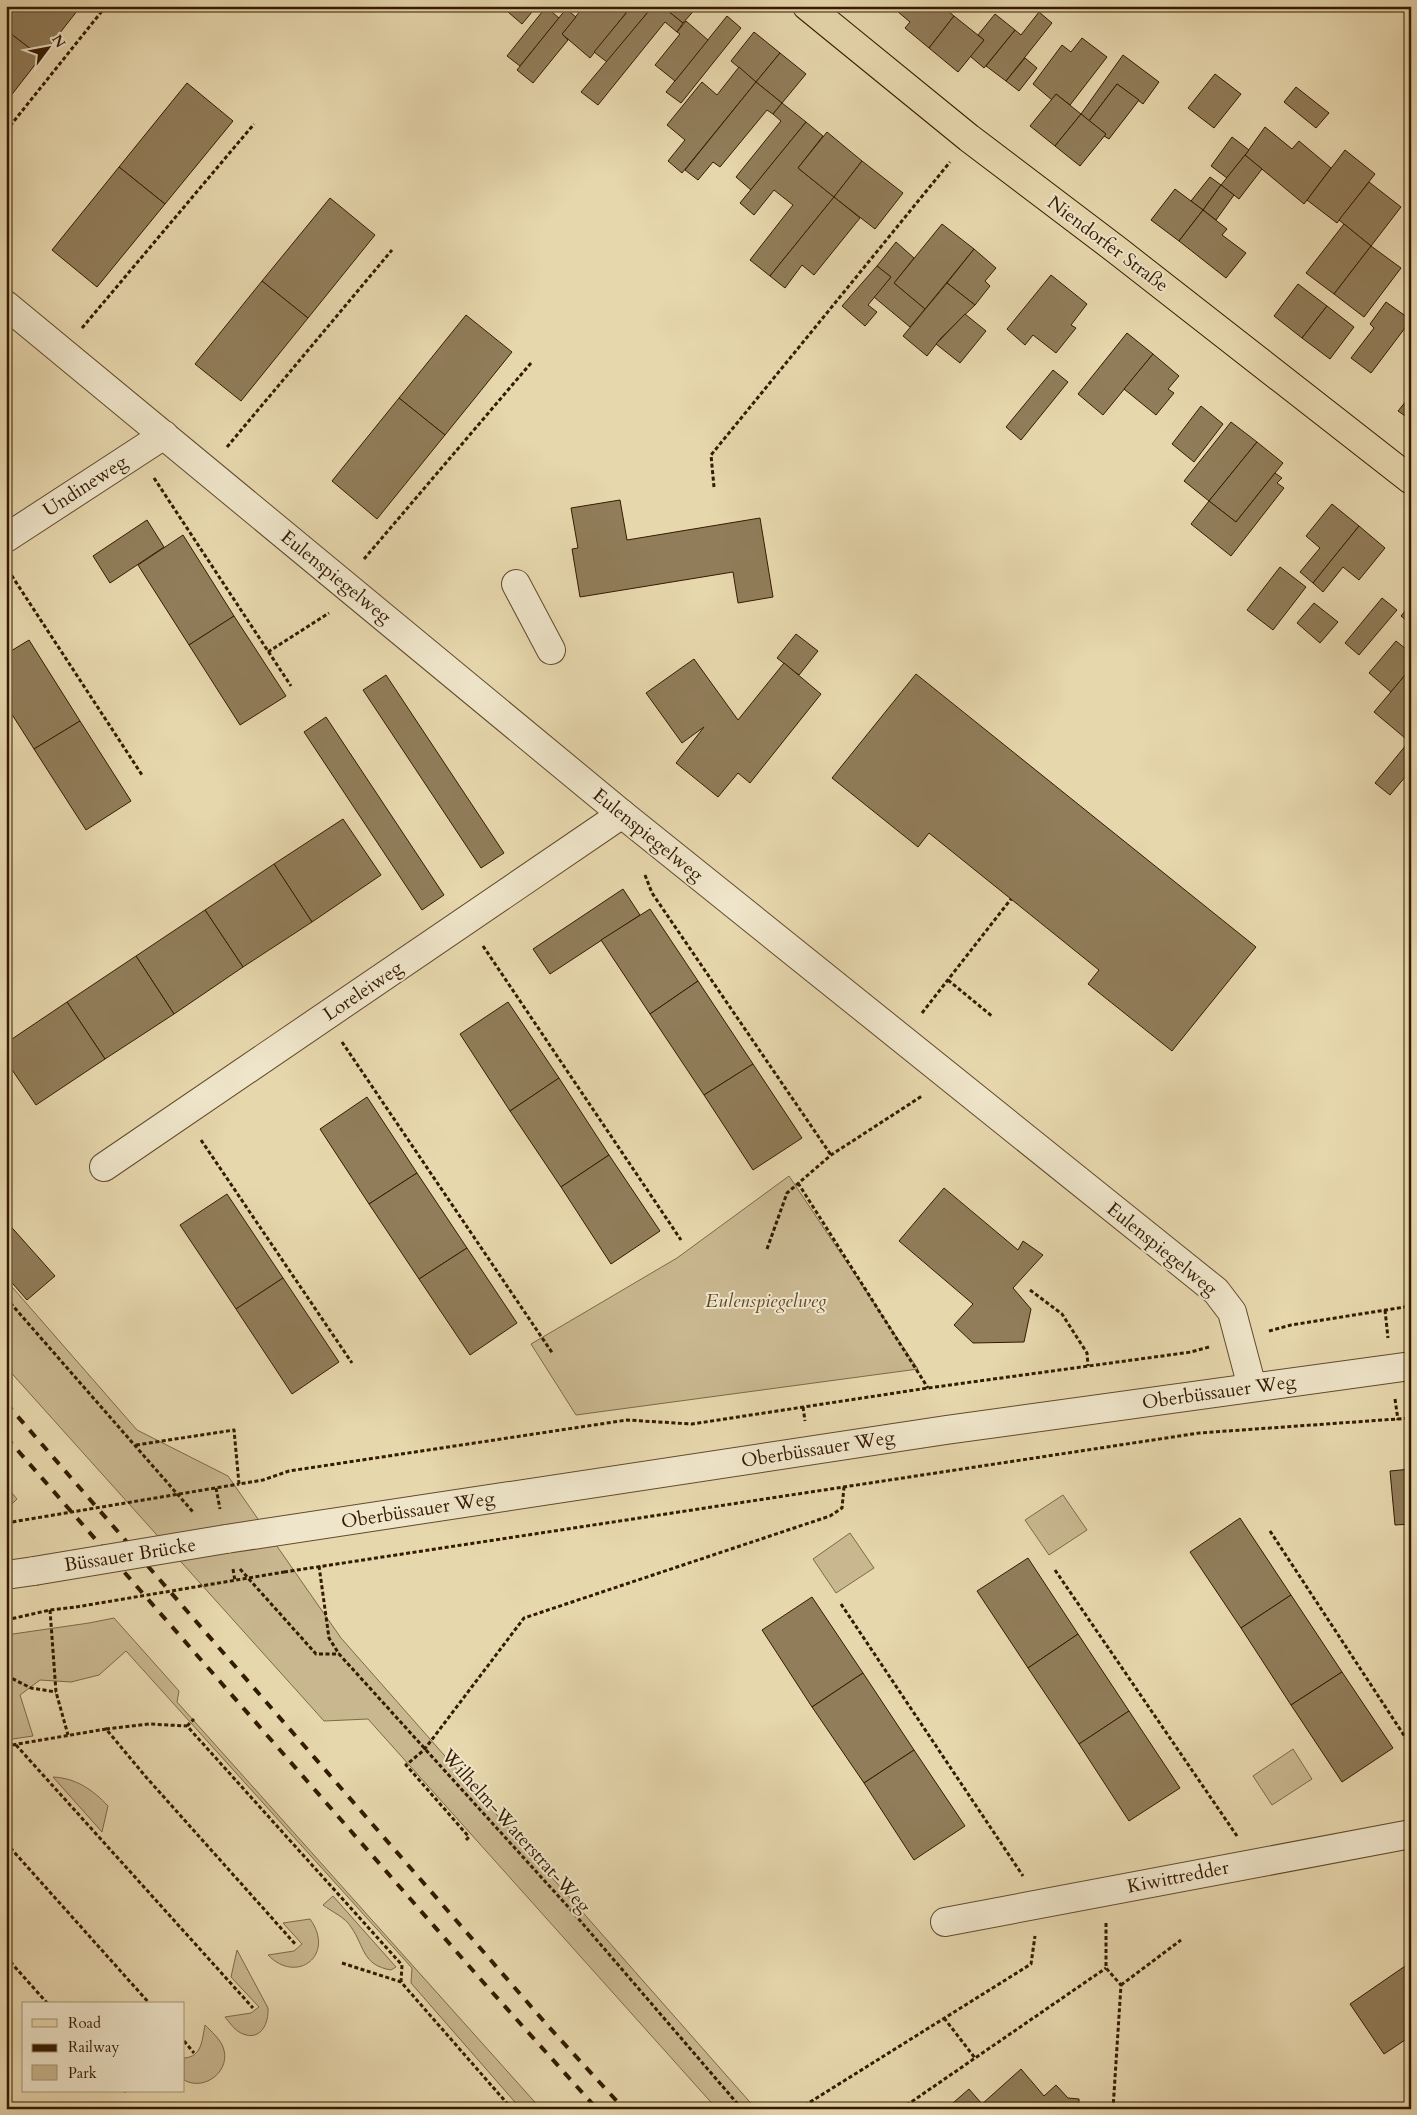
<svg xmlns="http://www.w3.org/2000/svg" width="1417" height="2115" viewBox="0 0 1417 2115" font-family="Cardo,serif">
<rect width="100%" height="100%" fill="#e7d7ad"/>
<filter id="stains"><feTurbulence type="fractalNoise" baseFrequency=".004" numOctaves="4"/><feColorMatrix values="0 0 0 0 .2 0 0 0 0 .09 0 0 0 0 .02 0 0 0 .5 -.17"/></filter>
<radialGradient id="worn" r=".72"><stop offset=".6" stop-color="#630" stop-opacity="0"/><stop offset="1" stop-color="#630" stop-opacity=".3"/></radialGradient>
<g fill="#c9b790" stroke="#7e6948">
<path d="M789 1176 918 1369 576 1415 531 1344 677 1258Z"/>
<path d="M6 1280 137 1430 228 1476 341 1638 756 2109H717L368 1719 324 1721 6 1367Z"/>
<path d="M6 1486 17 1499 10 1506H6Z"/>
<path d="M1063 1495 1087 1530 1049 1555 1025 1520Z"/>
<path d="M850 1533 874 1568 836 1593 813 1559Z"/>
<path d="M114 1618 179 1691 177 1702 541 2109H521L411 1983 412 1968 126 1651 99 1675 71 1682 40 1680 20 1695 33 1736 6 1740V1635L89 1623Z"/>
<path d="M1293 1749 1312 1779 1272 1805 1253 1776Z"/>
<path d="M53 1777C76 1778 93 1790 108 1806L102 1832Z"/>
<path d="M333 1896 396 1967 391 1970C362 1965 365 1947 351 1927 345 1917 332 1912 323 1905Z"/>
<path d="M310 1919C336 1955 297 1985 268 1955L294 1951 302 1944 283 1923Z"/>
<path d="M237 1950 268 2008C269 2023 261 2041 243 2034 235 2031 230 2023 225 2017L251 2013 259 2007 231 1977Z"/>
<path d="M205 2025C211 2031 220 2039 223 2047 232 2070 205 2092 184 2080V2058C202 2057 202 2040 205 2025Z"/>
</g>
<g fill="#917d5a" stroke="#341b00">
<path d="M7 6H81L41 57 6 30Z"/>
<path d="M501 6H537L522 24Z"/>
<path d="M584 6H618L626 13 590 58 562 34Z"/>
<path d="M632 6H653L607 62 594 52Z"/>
<path d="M653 6H662L683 23 677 32 665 22 598 105 581 92Z"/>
<path d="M662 6H698L683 23Z"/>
<path d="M900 6H942L954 16 929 48 905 28 910 22 897 11Z"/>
<path d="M546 7 559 18 520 66 507 56Z"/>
<path d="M566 9 576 17 562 34 568 40 533 83 517 70Z"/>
<path d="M1039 12 1052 23 1006 81 986 66 1015 30 1021 35Z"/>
<path d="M995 14 1015 30 984 68 970 56 984 40 978 35Z"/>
<path d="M727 16 741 28 681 103 666 92Z"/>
<path d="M954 16 984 40 958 72 929 48Z"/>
<path d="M686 21 708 40 675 81 655 65 680 34 677 32Z"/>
<path d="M6 30 41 57 6 102Z"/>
<path d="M754 32 780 53 756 82 731 61Z"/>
<path d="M1082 38 1107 57 1070 105 1056 94 1052 100 1033 84 1062 45 1071 52Z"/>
<path d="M780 53 806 74 782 103 756 82Z"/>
<path d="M1123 55 1159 82 1143 104 1117 84 1089 121 1081 114Z"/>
<path d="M1025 58 1037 68 1019 91 1006 81Z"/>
<path d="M739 67 756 82 682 173 668 161 685 140 667 125 702 82 717 95Z"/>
<path d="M1215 74 1241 94 1214 128 1188 108Z"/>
<path d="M756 82 782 103 773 114 767 110 720 167 713 162 698 180 685 170Z"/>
<path d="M187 83 233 121 165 204 119 167Z"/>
<path d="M1117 84 1139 100 1109 139 1104 136 1106 134 1089 121Z"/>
<path d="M1296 87 1329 113 1316 128 1284 102Z"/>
<path d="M1056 94 1081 114 1055 146 1030 126Z"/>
<path d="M782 103 806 122 751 190 736 177 781 121 773 114Z"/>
<path d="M1081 114 1106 134 1080 166 1055 146Z"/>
<path d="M806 122 823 136 798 168 834 197 770 276 750 260 793 205 774 190 754 215 740 203Z"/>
<path d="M1265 127 1292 149 1299 141 1331 168 1304 204 1245 155Z"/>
<path d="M827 132 862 161 834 197 798 168Z"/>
<path d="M1232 137 1249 150 1227 178 1211 166Z"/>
<path d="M1345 150 1375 174 1337 223 1307 200Z"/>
<path d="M1245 155 1262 169 1239 199 1221 185Z"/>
<path d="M862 161 903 193 875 229 834 197Z"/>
<path d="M119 167 165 204 97 287 52 250Z"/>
<path d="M1210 177 1221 185 1203 210 1191 201Z"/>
<path d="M1369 182 1401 207 1371 246 1339 220Z"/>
<path d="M1221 185 1234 195 1216 220 1203 210Z"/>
<path d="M1175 189 1203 210 1179 241 1151 220Z"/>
<path d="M834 197 860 218 814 275 802 265 785 288 770 276Z"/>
<path d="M330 198 375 235 308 318 262 281Z"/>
<path d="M1203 210 1227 229 1222 235 1246 253 1226 278 1179 241Z"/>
<path d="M942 224 974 249 925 309 894 283Z"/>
<path d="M1344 224 1371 246 1334 294 1306 273Z"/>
<path d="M896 242 914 258 894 283 925 309 910 327 874 297 891 277 877 266Z"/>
<path d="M1371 246 1401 268 1364 317 1334 294Z"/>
<path d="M974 249 996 268 985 281 990 286 975 305 947 283Z"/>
<path d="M877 266 891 277 868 305 877 312 865 326 842 306Z"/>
<path d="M1051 275 1087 304 1071 325 1076 328 1056 353 1033 335 1025 345 1007 329Z"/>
<path d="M262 281 308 318 241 401 195 364Z"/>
<path d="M947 283 975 305 941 338 927 356 903 336Z"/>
<path d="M1298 284 1327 306 1302 338 1274 316Z"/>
<path d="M1386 302 1411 320 1371 373 1351 358 1374 328 1370 324Z"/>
<path d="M1327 306 1354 327 1330 359 1302 338Z"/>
<path d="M965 314 986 331 960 363 936 344Z"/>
<path d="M466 315 512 352 445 435 399 398Z"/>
<path d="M1127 333 1153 354 1103 415 1078 394Z"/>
<path d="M1153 354 1179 376 1168 389 1174 393 1156 415 1124 389Z"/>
<path d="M1053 370 1068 382 1021 440 1006 427Z"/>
<path d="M1411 395V420L1398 411Z"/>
<path d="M399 398 445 435 377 519 332 481Z"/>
<path d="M1201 406 1223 424 1194 462 1172 444Z"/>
<path d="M1231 422 1257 442 1209 501 1184 481Z"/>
<path d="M1257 442 1283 463 1236 522 1209 501Z"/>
<path d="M1275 473 1282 478 1277 483 1284 488 1231 556 1191 524 1209 501 1236 522Z"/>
<path d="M620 500 627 540 760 518 773 597 738 603 733 572 580 597 572 549 578 548 571 508Z"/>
<path d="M1332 504 1359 526 1313 583 1300 572 1320 548 1306 536Z"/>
<path d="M147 520 164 547 110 583 93 556Z"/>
<path d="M1359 526 1385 548 1359 580 1343 567 1323 592 1313 583Z"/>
<path d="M183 535 234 616 189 645 138 565Z"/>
<path d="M1280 567 1306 587 1273 630 1247 610Z"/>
<path d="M1382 598 1397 610 1359 655 1345 643Z"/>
<path d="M1314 603 1338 622 1320 643 1297 623Z"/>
<path d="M1411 604V624L1401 616Z"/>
<path d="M234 616 286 696 240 725 189 645Z"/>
<path d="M796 634 818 651 799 675 777 658Z"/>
<path d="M29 640 80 721 34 749 6 705V654Z"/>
<path d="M1396 641 1411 653V668L1391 692 1369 673Z"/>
<path d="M694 659 738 720 784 663 821 694 750 783 738 773 718 797 676 763 704 727 682 743 646 693Z"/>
<path d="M1411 668V731L1405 738 1374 712Z"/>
<path d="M916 674 1256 947 1172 1051 1088 984 1099 970 929 833 918 847 832 778Z"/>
<path d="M386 675 504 853 481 868 363 690Z"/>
<path d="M326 717 444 895 422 910 304 732Z"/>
<path d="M80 721 131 801 86 830 34 749Z"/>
<path d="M1411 739V770L1390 795 1375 783Z"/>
<path d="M343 819 381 875 312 922 274 864Z"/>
<path d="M274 864 312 922 243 967 205 910Z"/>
<path d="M623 889 640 915 550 974 533 949Z"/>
<path d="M650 909 698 981 650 1014 601 940Z"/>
<path d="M205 910 243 967 174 1014 136 956Z"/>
<path d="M136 956 174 1014 105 1059 67 1002Z"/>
<path d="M698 981 753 1064 704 1095 650 1014Z"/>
<path d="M67 1002 105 1059 36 1105 6 1061V1043Z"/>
<path d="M508 1002 559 1078 510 1111 460 1034Z"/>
<path d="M753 1064 802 1138 753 1170 704 1095Z"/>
<path d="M559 1078 609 1155 561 1187 510 1111Z"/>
<path d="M367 1097 417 1173 369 1204 320 1129Z"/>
<path d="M609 1155 660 1231 611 1264 561 1187Z"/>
<path d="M417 1173 467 1248 419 1279 369 1204Z"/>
<path d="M944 1188 1018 1250 1023 1241 1043 1255 1013 1288 1031 1309 1024 1342 973 1343 954 1325 973 1304 899 1241Z"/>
<path d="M227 1194 283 1278 236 1309 180 1225Z"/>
<path d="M6 1221 55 1276 27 1300 6 1276Z"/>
<path d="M467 1248 517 1323 470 1355 419 1279Z"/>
<path d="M283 1278 339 1362 292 1394 236 1309Z"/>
<path d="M1411 1469V1524L1395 1525 1390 1471Z"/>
<path d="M1240 1518 1291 1595 1241 1628 1190 1552Z"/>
<path d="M1028 1558 1078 1634 1028 1668 977 1591Z"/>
<path d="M1291 1595 1342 1672 1291 1705 1241 1628Z"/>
<path d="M812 1597 863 1673 812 1707 762 1630Z"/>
<path d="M1078 1634 1129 1711 1079 1744 1028 1668Z"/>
<path d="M1342 1672 1393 1748 1342 1782 1291 1705Z"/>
<path d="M863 1673 914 1750 864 1783 812 1707Z"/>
<path d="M1129 1711 1180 1788 1129 1821 1079 1744Z"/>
<path d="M914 1750 965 1826 914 1860 864 1783Z"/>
<path d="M1411 1962V2036L1384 2054 1350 2004Z"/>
<path d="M1021 2069 1044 2096 1056 2085 1068 2098 1079 2099V2109H946L969 2089 982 2104Z"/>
</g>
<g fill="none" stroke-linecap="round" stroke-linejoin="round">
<g stroke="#614a2b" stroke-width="30">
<g id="minor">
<path d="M6 305 622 814 1216 1291 1232 1312 1252 1387"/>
<path d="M6 538 164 435"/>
<path d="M516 584 551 650"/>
<path d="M104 1167 622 814"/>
<path d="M226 1539 946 1430 1411 1366"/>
<path d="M6 1575 34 1571"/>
<path d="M945 1922 1411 1834"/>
</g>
</g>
<g stroke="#341b00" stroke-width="30">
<path id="major" d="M807 6 969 138 1118 251 1411 480"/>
</g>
<g stroke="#341b00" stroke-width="3" stroke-dasharray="4 2.5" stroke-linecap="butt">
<path d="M6 131 106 6"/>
<path d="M82 328 254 124"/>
<path d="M227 447 392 250"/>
<path d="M154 478 291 686"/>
<path d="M714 487 711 455 950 162"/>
<path d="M364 559 531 363"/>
<path d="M8 570 142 775"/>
<path d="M268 652 329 613"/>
<path d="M645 875 652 893 831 1155"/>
<path d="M483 946 681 1240"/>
<path d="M948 980 993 1017"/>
<path d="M922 1013 1011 899"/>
<path d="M342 1042 553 1354"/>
<path d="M201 1140 352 1363"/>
<path d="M798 1183 928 1388"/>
<path d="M767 1249 787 1193 831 1155 922 1096"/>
<path d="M1030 1290 1062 1314 1087 1353 1088 1366"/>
<path d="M6 1298 193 1512"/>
<path d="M1385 1310 1388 1338"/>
<path d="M1269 1331 1291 1325 1411 1306"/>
<path d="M1395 1399 1398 1420"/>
<path d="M803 1407 805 1421"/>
<path d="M136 1445 234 1430 239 1484 263 1480 289 1471 627 1420 692 1424 928 1388 1191 1352 1209 1347"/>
<path d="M1270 1531 1411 1746"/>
<path d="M319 1566 329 1638 339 1654"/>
<path d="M240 1569 316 1654H339L571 1910 742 2109"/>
<path d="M1055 1570 1237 1836"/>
<path d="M284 1572 1199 1433 1411 1418"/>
<path d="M841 1604 1023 1876"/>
<path d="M50 1610 56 1692 68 1735"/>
<path d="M6 1620 50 1610 76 1607"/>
<path d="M6 1678H11L31 1688 56 1692"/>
<path d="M187 1726 194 1719"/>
<path d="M106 1729 149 1724 187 1726 402 1965 401 1982"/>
<path d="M16 1745 253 2008"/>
<path d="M6 1746 106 1729 146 1777 296 1945"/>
<path d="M466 1840 469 1837 406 1765 424 1750 524 1618 830 1516 842 1508 844 1487"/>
<path d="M6 1843 150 2004"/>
<path d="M1106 1923V1968L1121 1985 1113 2109"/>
<path d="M6 1957 48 2004"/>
<path d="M342 1963 401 1982 512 2109"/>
<path d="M1121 1985 1181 1940"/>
<path d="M944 2018 975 2058"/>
<path d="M184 2041 194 2053"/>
<path d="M125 2091 126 2092"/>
<path d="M799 2109 1031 1964 1035 1936"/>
<path d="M901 2109 1106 1968"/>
</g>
<use href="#minor" stroke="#efe5ca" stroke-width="28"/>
<use href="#major" stroke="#e7d7ad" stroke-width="28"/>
<g stroke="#341b00" stroke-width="4" stroke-dasharray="9 9" stroke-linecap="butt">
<path d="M6 1403 548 2026 624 2109"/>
<path d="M6 1437 483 1982 597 2109"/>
</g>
<g stroke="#614a2b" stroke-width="30" stroke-linecap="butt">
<path id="minor-bridge" d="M34 1571 226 1539"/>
</g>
<g stroke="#341b00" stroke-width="3" stroke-dasharray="4 2.5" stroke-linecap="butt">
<path d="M216 1488 220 1509"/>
<path d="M6 1523 239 1484"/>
<path d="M233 1569 235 1581"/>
<path d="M76 1607 284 1572"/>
</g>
<use href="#minor-bridge" stroke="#efe5ca" stroke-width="28"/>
</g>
<g text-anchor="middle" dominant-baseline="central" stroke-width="4" stroke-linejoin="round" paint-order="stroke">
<g font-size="19" fill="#341b00" stroke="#efe5ca">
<text transform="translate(1108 244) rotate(37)">Niendorfer Straße</text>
<text transform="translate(85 486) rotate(-33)">Undineweg</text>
<text transform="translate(336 577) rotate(39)">Eulenspiegelweg</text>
<text transform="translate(648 835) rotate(39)">Eulenspiegelweg</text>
<text transform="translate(363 991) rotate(-34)">Loreleiweg</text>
<text transform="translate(1162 1249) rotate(39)">Eulenspiegelweg</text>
<text transform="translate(1219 1392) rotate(-8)">Oberbüssauer Weg</text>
<text transform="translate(818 1449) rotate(-9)">Oberbüssauer Weg</text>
<text transform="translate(418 1510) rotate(-9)">Oberbüssauer Weg</text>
<text transform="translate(130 1555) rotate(-9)">Büssauer Brücke</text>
<text transform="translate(516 1831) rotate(48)">Wilhelm-Waterstrat-Weg</text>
<text transform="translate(1178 1877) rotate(-11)">Kiwittredder</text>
</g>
<g font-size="19" font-style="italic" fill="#614a2b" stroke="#efe5ca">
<text x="766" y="1301">Eulenspiegelweg</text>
</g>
</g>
<rect width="1417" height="2115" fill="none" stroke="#e7d7ad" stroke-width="25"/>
<rect x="8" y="8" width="1402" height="2100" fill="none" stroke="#341b00" stroke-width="2.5"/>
<rect x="12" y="12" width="1392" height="2090" fill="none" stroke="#341b00"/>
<rect x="22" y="2002" width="162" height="90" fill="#efe5ca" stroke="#a49479"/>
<rect x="32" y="2019" width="25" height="8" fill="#e7d7ad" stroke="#a49479"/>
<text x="68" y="2028" font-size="15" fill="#341b00">Road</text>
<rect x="32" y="2044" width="25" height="8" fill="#341b00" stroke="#a49479"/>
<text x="68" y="2052" font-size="15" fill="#341b00">Railway</text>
<rect x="32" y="2065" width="25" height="15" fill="#c9b790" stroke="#a49479"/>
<text x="68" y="2078" font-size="15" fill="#341b00">Park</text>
<g transform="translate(48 48) rotate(58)" stroke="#efe5ca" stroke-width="4" paint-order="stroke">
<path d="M0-4L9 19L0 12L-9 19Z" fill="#341b00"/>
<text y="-8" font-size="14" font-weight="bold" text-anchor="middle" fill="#341b00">N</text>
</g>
<rect width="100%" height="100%" filter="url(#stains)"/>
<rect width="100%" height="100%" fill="url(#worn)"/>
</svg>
